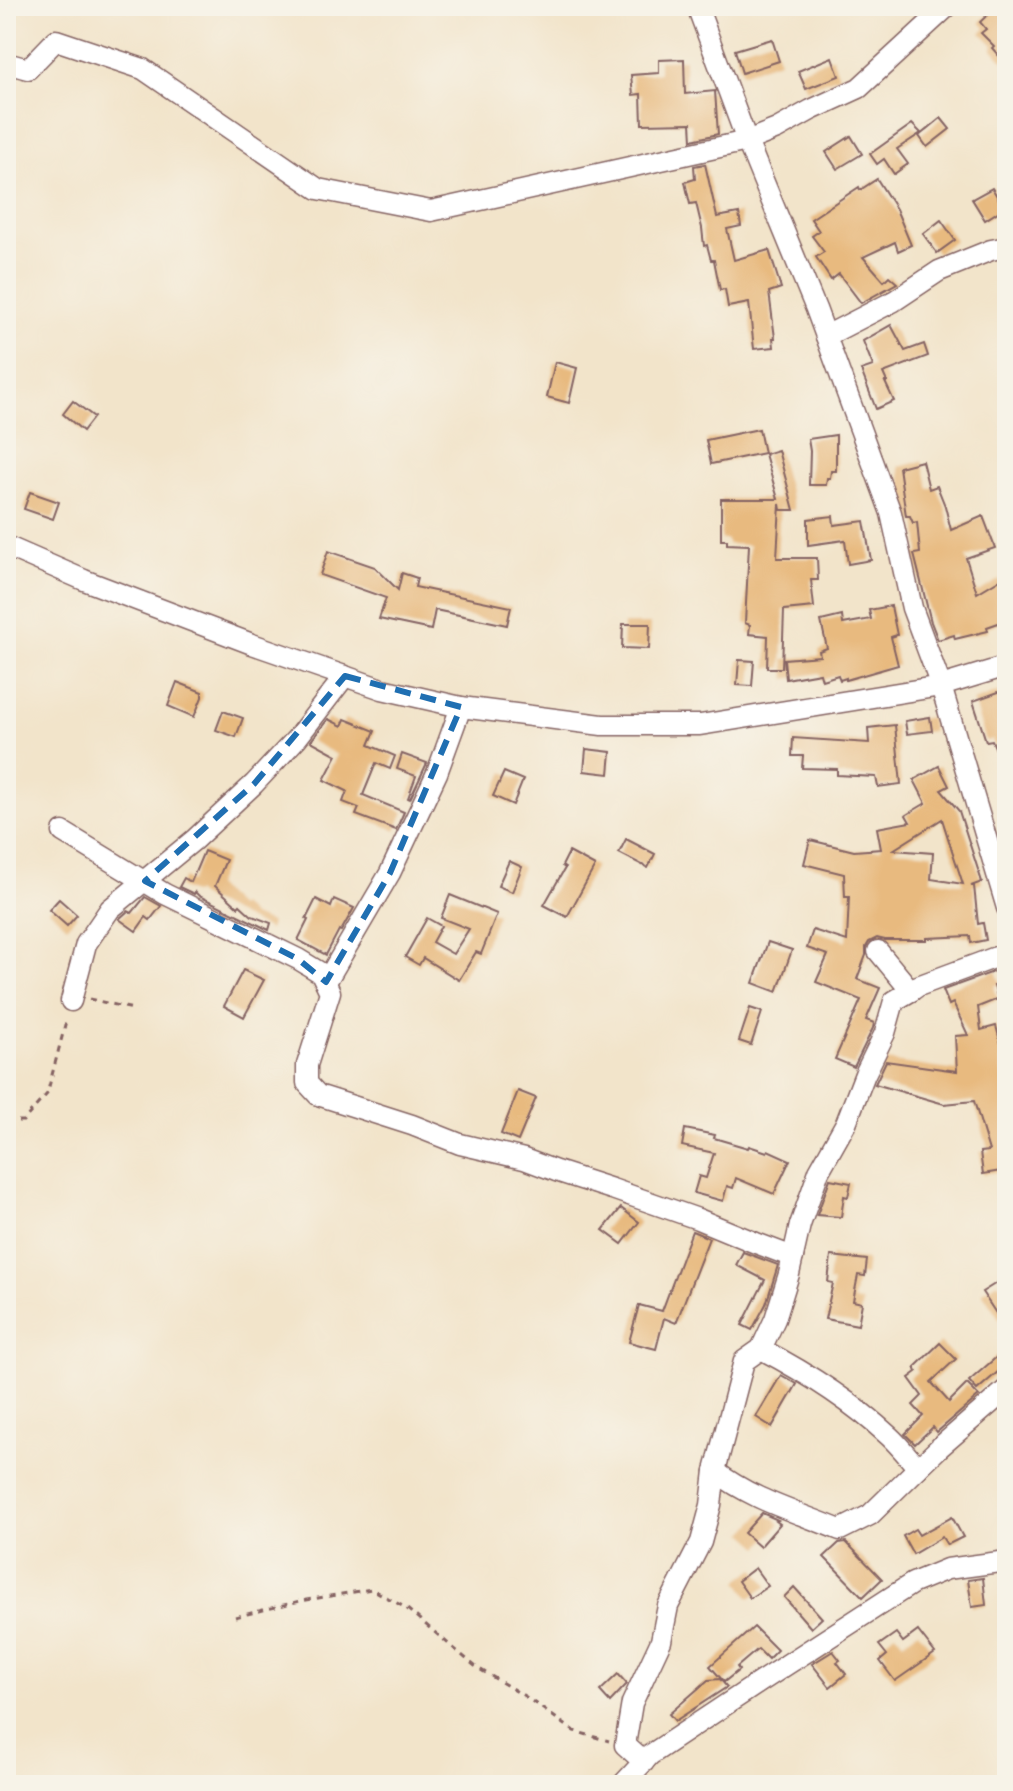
<svg xmlns="http://www.w3.org/2000/svg" width="1013" height="1791" viewBox="0 0 1013 1791" font-family="Mynerve,sans-serif">
<rect width="100%" height="100%" fill="#f7f3e8"/>
<filter id="ink" filterUnits="userSpaceOnUse"><feTurbulence type="fractalNoise" baseFrequency=".0125" numOctaves="2"/><feDisplacementMap in="SourceGraphic" scale="16" xChannelSelector="R" yChannelSelector="G"/><feConvolveMatrix kernelMatrix="1 2 1 2 8 2 1 2 1" color-interpolation-filters="sRGB"/></filter>
<filter id="wash" filterUnits="userSpaceOnUse"><feTurbulence type="fractalNoise" baseFrequency=".006" numOctaves="4" result="noise"/><feDisplacementMap in="SourceGraphic" scale="32" xChannelSelector="R" yChannelSelector="G"/><feGaussianBlur stdDeviation="1.8" result="paint"/><feColorMatrix in="noise" values="0 0 0 0 0 0 0 0 0 0 0 0 0 0 0 0 0 1.4 0 .05"/><feComposite in="paint" operator="in"/></filter>
<g filter="url(#wash)">
<rect width="100%" height="100%" fill="#f2e4ca"/>
<g id="blocks">
<g fill="#e8ba7f" fill-rule="evenodd">
<path d="M997 6H1004L1007 10V65L992 48 994 46 981 33 986 29 980 22Z"/>
<path d="M772 39 779 61 742 73 735 50Z"/>
<path d="M832 57 839 76 806 89 798 71Z"/>
<path d="M684 59 685 94 715 91 718 134 692 140 691 123 642 124 641 94 633 95 631 75 659 73V60Z"/>
<path d="M941 118 950 129 927 147 919 136Z"/>
<path d="M912 124 921 133 897 149 908 164 894 174 884 159 877 164 870 154Z"/>
<path d="M851 136 862 154 837 169 826 152Z"/>
<path d="M705 164 717 217 739 213 741 226 727 229 734 260 769 250 781 288 769 292 775 338H773L774 347 754 349 749 303 728 307 725 289 720 290 714 260H711L707 245 704 246 702 228 696 203 690 204 685 182 695 179 694 166Z"/>
<path d="M877 179 896 209 911 245 898 251 895 242 863 257 884 281 889 276 897 283 861 303 839 274 831 280 816 257 824 252 812 236 819 231 811 219 859 187 860 190Z"/>
<path d="M992 188 1004 208 985 220 972 199Z"/>
<path d="M941 220 955 240 937 253 923 234Z"/>
<path d="M891 325 905 351 924 344 928 356 883 373 887 382H885L894 401 876 409 861 370 873 366 863 341Z"/>
<path d="M555 362 577 368 569 403 547 397Z"/>
<path d="M73 401 94 417 83 431 63 414Z"/>
<path d="M759 429 764 453 711 464 706 440Z"/>
<path d="M836 435V471H831L830 478H827L826 485H809L810 451 808 439Z"/>
<path d="M778 450 794 510H781L780 504 777 558H817L818 580H811L814 607 784 610 782 668H767L768 636 749 634 750 625 745 623 749 545 727 544V540H721V499H778L765 454Z"/>
<path d="M922 461 929 489 937 486 945 506 951 530 983 516 995 548 966 558 977 593 1007 575V620L987 627 988 631 955 639 954 635 938 640 931 622 914 554 920 553 917 522 913 523 910 516H906L899 467Z"/>
<path d="M30 492 59 502 53 519 24 509Z"/>
<path d="M833 516 834 525 864 521 871 560 848 564 845 540 808 545V519Z"/>
<path d="M328 551 375 567 398 590 402 573 417 578 415 587 511 607 507 625 435 610 431 630 379 619 386 598 320 575Z"/>
<path d="M891 606 897 635 891 637 898 665 846 680V678L840 680 838 675 822 680 820 673 786 679 784 659 820 656 819 651 827 648 821 621 842 616 843 624 871 619 869 610Z"/>
<path d="M623 624H650L649 649 622 648Z"/>
<path d="M739 660 754 661 752 686 737 685Z"/>
<path d="M177 682 202 692V697L194 717 168 706Z"/>
<path d="M1007 689V776L992 740 986 741 973 701Z"/>
<path d="M223 711 243 718 236 737 216 730Z"/>
<path d="M930 717 932 731 907 734 905 721Z"/>
<path d="M328 719 342 726 345 719 375 731 369 745 395 756 390 769 376 763 363 795 404 812 396 830 356 815 359 808 343 802 347 791 324 780 337 755 311 741Z"/>
<path d="M895 725 901 784 878 787 876 777 837 775V769L802 768 803 756H792L793 738 869 743 868 728Z"/>
<path d="M586 749 611 752 609 774 584 771Z"/>
<path d="M402 754 427 763 410 799 408 798 416 776 397 769Z"/>
<path d="M939 766 949 786 941 790 959 811 982 882 971 886H974L978 924 983 923 986 940 971 943 970 936 927 938V940H885L877 938 869 942 866 947V955L857 979 880 988 866 1020 874 1023 873 1028 854 1067 835 1059 861 1000 816 982 828 955 807 948 813 930 847 941 849 897H845L844 874 804 864 810 840 854 851 881 849 877 828 910 822 906 815 926 803 914 780ZM942 819 948 838 963 884 931 879 933 853 893 850Z"/>
<path d="M504 772 523 780 513 805 493 796Z"/>
<path d="M626 839 655 854 648 868 619 853Z"/>
<path d="M204 851 226 860 215 886 238 907 240 905 252 916 271 923 269 930 199 896 195 892 194 894 179 887 184 878 191 882Z"/>
<path d="M569 852 595 866 567 917 544 905 565 868 562 866Z"/>
<path d="M509 861 522 867 512 892 498 886Z"/>
<path d="M450 895 497 914 481 954 476 952 459 980 423 958 419 965 405 957 427 918 441 926 432 942 453 954 469 929 441 918Z"/>
<path d="M145 897 161 906 150 920 146 917 136 931 119 919 128 911 132 913Z"/>
<path d="M59 899 77 915 67 926 49 910Z"/>
<path d="M316 899 331 907 334 899 354 908 341 931 339 930 326 955 298 940 308 920 306 919Z"/>
<path d="M768 942 792 950 777 992 753 983Z"/>
<path d="M243 970 264 980 244 1017 224 1006Z"/>
<path d="M996 971 1001 984 994 986 998 999 978 1007 981 1030 996 1026 1005 1058 1001 1059 1007 1100V1170L983 1174 980 1152 989 1151 974 1101 944 1104 875 1084 886 1061 957 1071 955 1036 968 1035 953 1003 949 1005 943 990Z"/>
<path d="M750 1008 762 1012 751 1045 739 1041Z"/>
<path d="M518 1091 536 1098 518 1141 501 1134Z"/>
<path d="M685 1129 715 1135 714 1138 748 1148 749 1146 767 1152 768 1150 790 1160 774 1194 736 1178 733 1188 727 1186 723 1201 694 1193 699 1176 706 1178 714 1153 682 1146Z"/>
<path d="M830 1179 851 1183 848 1197 844 1196 841 1217 817 1215Z"/>
<path d="M621 1208 639 1222 622 1244 603 1230Z"/>
<path d="M692 1231 709 1238 676 1323 664 1318 656 1349 629 1342 639 1305 662 1311Z"/>
<path d="M743 1252 778 1265 766 1304 752 1330 742 1325 765 1280 736 1265Z"/>
<path d="M831 1256 867 1260 865 1276 858 1275 853 1301 862 1303 858 1325 825 1319 833 1283 828 1282Z"/>
<path d="M998 1282 1007 1295V1330L982 1292Z"/>
<path d="M940 1343 956 1359 931 1382 949 1402 967 1384 979 1396 937 1432 933 1427 915 1444 905 1434 923 1416 913 1405 922 1396 909 1378 917 1372 915 1367Z"/>
<path d="M1007 1348V1364L977 1390 969 1381Z"/>
<path d="M781 1375 797 1384 772 1427 756 1417Z"/>
<path d="M762 1513 778 1520 776 1521 780 1524 760 1547 744 1533Z"/>
<path d="M952 1517 963 1537 947 1545 942 1537 913 1554 903 1536 915 1529 919 1535Z"/>
<path d="M846 1542 882 1579 863 1597 824 1557 839 1543Z"/>
<path d="M755 1568 768 1586 750 1598 738 1581Z"/>
<path d="M983 1578 986 1605 972 1607 968 1580Z"/>
<path d="M794 1587 822 1618 811 1628 784 1597Z"/>
<path d="M754 1627 777 1650 768 1659 758 1649 737 1667 739 1670 724 1682 710 1666Z"/>
<path d="M918 1631 935 1653 895 1681 880 1661 887 1655 879 1645 896 1633 903 1642Z"/>
<path d="M833 1651 840 1660 837 1662 846 1674 830 1687 812 1664Z"/>
<path d="M618 1674 627 1684 610 1702 600 1691Z"/>
<path d="M720 1679 727 1687 675 1721 669 1714 708 1680Z"/>
</g>
</g>
</g>
<g filter="url(#ink)">
<use href="#blocks" fill-opacity="0" stroke="#856463" stroke-width="2"/>
<g fill="none" stroke-linecap="round" stroke-linejoin="round">
<g stroke="#856463" stroke-width="23">
<g id="minor">
<path d="M697 6 747 141 816 309 891 513 912 608 941 686 1007 666"/>
<path d="M6 63 28 69 56 40 143 69 318 189 431 211 747 141 777 129 811 110 859 88 948 6"/>
<path d="M826 336 894 301 939 271 991 250 1007 247"/>
<path d="M6 546 84 580 252 644 382 689 461 707 602 725H700L941 686 1007 908"/>
<path d="M63 832 165 894 298 959 321 973 330 992 307 1065V1083L318 1095 412 1125 460 1144 524 1159 556 1171 612 1189 698 1219 756 1243 793 1257"/>
<path d="M878 951 911 991 918 986 1007 953"/>
<path d="M326 982 390 873 437 773 461 707"/>
<path d="M71 1001 86 944 110 909 194 840 254 784 297 738 345 676"/>
<path d="M761 1349C807 1373 851 1401 889 1436 900 1446 909 1458 918 1468L940 1447 1007 1389"/>
<path d="M715 1471C752 1500 797 1512 840 1530L870 1515 918 1468"/>
<path d="M644 1762 625 1745 632 1703 661 1641 668 1606 701 1542 711 1505 715 1471 744 1361 761 1349 775 1319 789 1274 800 1225 819 1171 846 1123 865 1074 885 1033 894 1001 911 991"/>
<path d="M622 1785 650 1755 760 1682 913 1583 947 1569 1007 1561"/>
</g>
</g>
<g stroke="#856463" stroke-width="3" stroke-dasharray="6 6" stroke-linecap="butt">
<path d="M89 999 133 1009"/>
<path d="M6 1121H23L47 1094 67 1018"/>
<path d="M235 1617 300 1601 372 1589 406 1608 476 1667 526 1697 574 1731 609 1741"/>
</g>
<use href="#minor" stroke="#fff" stroke-width="20"/>
</g>
</g>
<path fill="none" stroke="#1f6fb2" stroke-width="6" stroke-dasharray="16 10" stroke-linejoin="round" d="M345 676 461 707 390 873 326 982 298 959 145 881 254 784Z"/>
<rect width="1013" height="1791" fill="none" stroke="#f7f3e8" stroke-width="32"/>
</svg>
